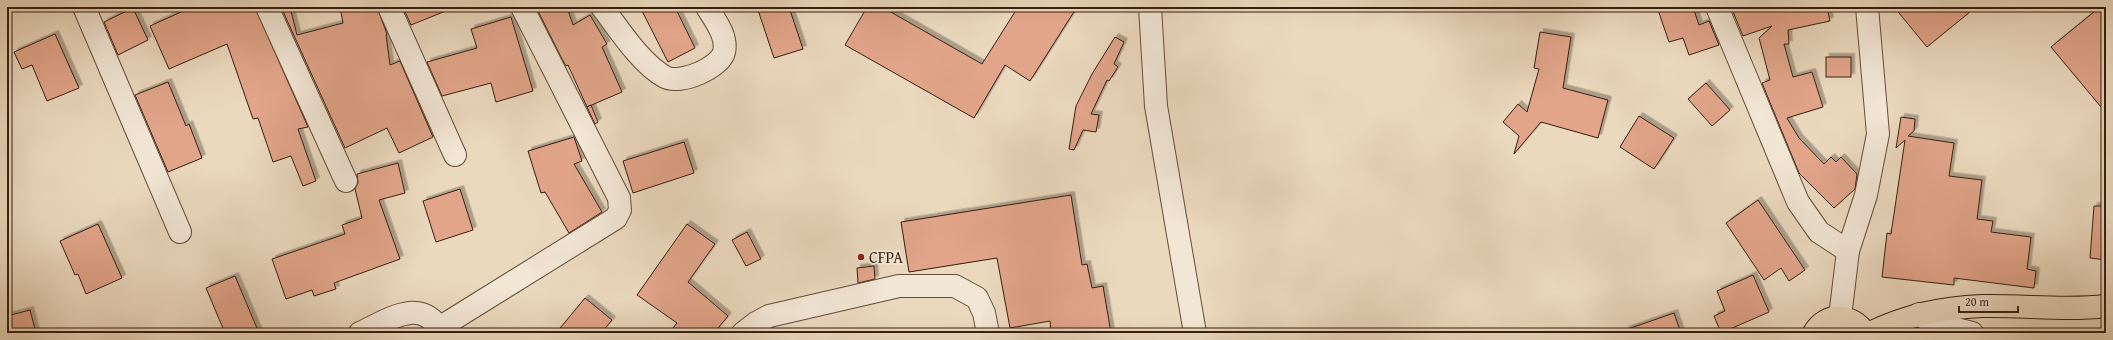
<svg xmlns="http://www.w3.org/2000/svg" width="2113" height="340" viewBox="0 0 2113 340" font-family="'Gentium Book Plus',serif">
<defs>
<filter id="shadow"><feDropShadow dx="3.5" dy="-3.5" stdDeviation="0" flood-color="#0004"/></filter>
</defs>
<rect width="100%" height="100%" fill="#ebd9be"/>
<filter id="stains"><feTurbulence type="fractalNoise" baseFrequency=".005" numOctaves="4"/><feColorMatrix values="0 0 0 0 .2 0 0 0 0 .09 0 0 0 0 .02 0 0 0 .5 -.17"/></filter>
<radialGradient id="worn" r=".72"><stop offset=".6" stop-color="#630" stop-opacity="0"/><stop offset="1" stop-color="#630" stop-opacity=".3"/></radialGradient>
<g fill="#e2a58a" stroke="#371e0e" filter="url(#shadow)">
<path d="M192 7H255L308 127 298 129 316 181 303 186 291 156 273 162 258 118 253 119 227 44 169 69 150 26Z"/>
<path d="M281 7H290L297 35 343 23 340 7H377L387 34 386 35 390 65 400 61 433 137 399 153 387 128 345 148Z"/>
<path d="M403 7H453V8L411 25Z"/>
<path d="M536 7H567L573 25 590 15 607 44 602 47 622 92 587 107 568 65 566 66 562 59Z"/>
<path d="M640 7H675L695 48 668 62Z"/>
<path d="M757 7H789L803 49 774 58Z"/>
<path d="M867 7H882L982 64 1018 7H1077L1030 81 1005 65 974 118 845 45Z"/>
<path d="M1657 7H1693L1699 25 1709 21 1719 45 1689 55 1683 38 1669 42Z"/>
<path d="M1731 7H1827L1830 21 1788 30 1789 44H1784L1793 77 1812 72 1823 107 1787 118 1799 138 1824 164 1831 157 1836 162 1841 157 1857 174 1855 189 1834 208 1799 173 1762 83 1770 80 1759 38 1772 26 1743 36Z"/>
<path d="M1894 7H1976L1927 47Z"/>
<path d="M2100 7H2106V113L2051 47Z"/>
<path d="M133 8 148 40 118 55 104 22Z"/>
<path d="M511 17 533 91 496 102 491 83 442 96 427 62 477 48 471 29Z"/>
<path d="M1540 32 1571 37 1563 88 1608 100 1598 138 1541 122 1514 154 1519 136 1503 122 1518 104 1527 112 1539 69 1534 68Z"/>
<path d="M55 34 79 88 47 101 32 65 22 69 14 52Z"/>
<path d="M1115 37 1124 42 1114 64 1118 67 1109 81 1107 80 1091 114 1099 115 1096 132 1083 130 1074 150 1069 149 1076 106 1092 74Z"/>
<rect x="1826" y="57" width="25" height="20"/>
<path d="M168 82 186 126 189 124 202 158 168 172 135 95Z"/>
<path d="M1706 83 1730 110 1712 126 1688 99Z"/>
<path d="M591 105 598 122 595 124 587 107Z"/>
<path d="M1639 116 1674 138 1654 169 1620 147Z"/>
<path d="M1901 117 1915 119 1914 131 1908 136 1954 143 1949 176 1982 180 1977 219 1993 221 1991 232 2031 237 2027 269 2036 271 2034 288 1954 278V285L1882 277 1887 233 1891 234 1905 140 1896 148Z"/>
<path d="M574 137 582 161 574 164 602 212 569 233 545 192 541 193 528 151Z"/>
<path d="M684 142 694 173 633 193 623 161Z"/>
<path d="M398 163 405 193 379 200 400 259 334 283 336 289 314 296 312 290 286 299 272 259 345 234 342 225 362 218 355 189 358 183 357 174Z"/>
<path d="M460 189 473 230 436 242 423 201Z"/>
<path d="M1071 195 1082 265 1087 264 1092 288 1103 286 1111 333H1051L1050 321 1010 328 997 258 909 272 901 222Z"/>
<path d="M1758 200 1805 270 1789 281 1781 268 1764 280 1726 223Z"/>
<path d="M2094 206H2106V260L2090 258Z"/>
<path d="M98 224 122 278 86 294 78 274 75 275 60 241Z"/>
<path d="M687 224 715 244 688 282 728 316 714 333H669L677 323 637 295Z"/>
<path d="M747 232 761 259 746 266 732 240Z"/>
<path d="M874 266 875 279 858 283 857 268Z"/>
<path d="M1753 275 1769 312 1721 333 1714 316 1725 311 1717 291Z"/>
<path d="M235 276 259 333H225L206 288Z"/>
<path d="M585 298 612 320 601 333H556Z"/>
<path d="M30 310 36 333H7V316Z"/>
<path d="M1674 313 1681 333H1625V330Z"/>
</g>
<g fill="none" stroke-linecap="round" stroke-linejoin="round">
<g stroke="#644d3a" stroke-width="24">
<g id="minor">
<path d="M84 7 180 232"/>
<path d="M267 7 346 181"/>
<path d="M389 7 455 155"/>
<path d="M602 7C619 29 640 63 665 77 680 85 720 68 724 52 728 36 714 19 707 7"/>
<path d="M1150 7 1156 106 1195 333"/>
<path d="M1717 7 1798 202 1819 232 1848 251"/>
<path d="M1919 314 1932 323 1972 333"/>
<path d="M1840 317 1848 251 1866 195 1878 134 1867 7"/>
<path d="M439 328 616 218 620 210 619 198 522 7"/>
<path d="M360 333C388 320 422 295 442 333"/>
<path d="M743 333 756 323 769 316 899 286H955L977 298 984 313 988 333"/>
</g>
</g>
<g stroke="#371e0e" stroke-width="24">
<g id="major">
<path d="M1814 333C1826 312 1852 313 1865 333"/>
<path d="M1870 333C1908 315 1940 308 1982 306 2023 305 2065 311 2106 306"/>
</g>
</g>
<use href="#minor" stroke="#f2e6d5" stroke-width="22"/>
<use href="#major" stroke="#ebd9be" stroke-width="22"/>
</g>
<circle fill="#8f2418" stroke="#f2e6d5" stroke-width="1.5" cx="861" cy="257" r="4"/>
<g text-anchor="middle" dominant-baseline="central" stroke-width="3.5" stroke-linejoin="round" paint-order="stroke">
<g font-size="16" fill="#371e0e" stroke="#f2e6d5" text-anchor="start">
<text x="869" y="257">CFPA</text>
</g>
</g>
<rect width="2113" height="340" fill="none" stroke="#ebd9be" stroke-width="24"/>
<rect x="8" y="8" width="2097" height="324" fill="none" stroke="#371e0e" stroke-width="2"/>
<rect x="12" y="12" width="2089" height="316" fill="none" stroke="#371e0e"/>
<path d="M1959 306v6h59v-6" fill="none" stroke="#371e0e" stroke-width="2"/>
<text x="1965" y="306" font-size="12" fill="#371e0e" stroke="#f2e6d5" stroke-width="3" paint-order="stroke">20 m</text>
<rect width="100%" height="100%" filter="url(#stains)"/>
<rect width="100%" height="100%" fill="url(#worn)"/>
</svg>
